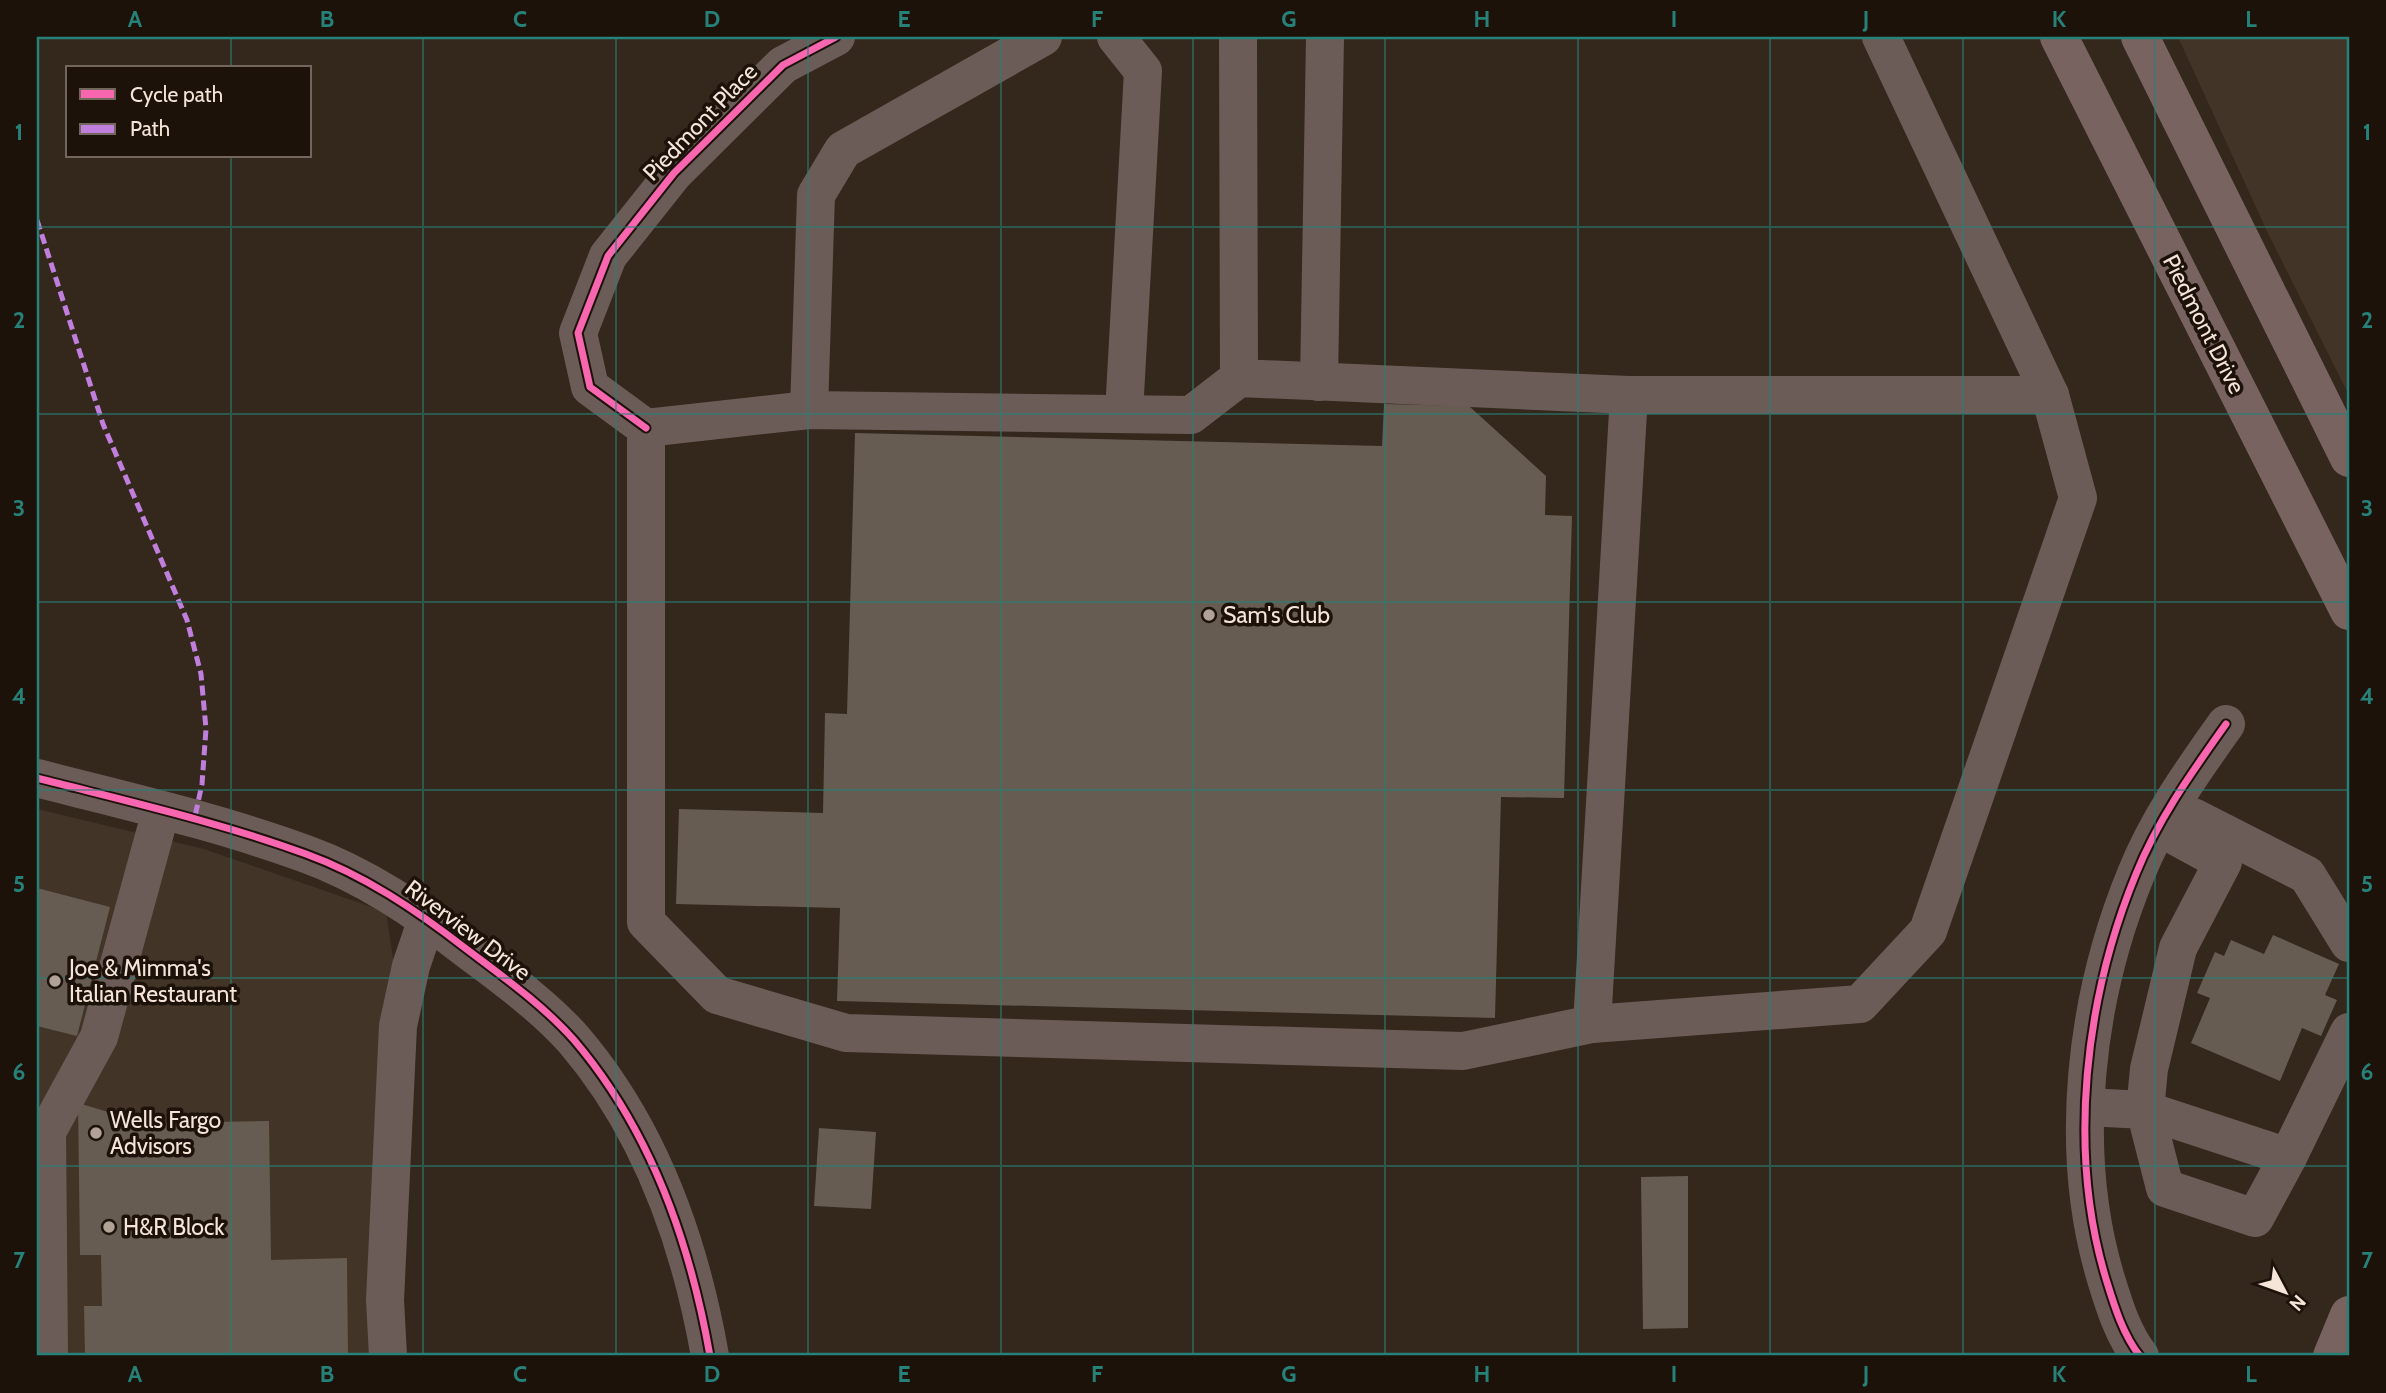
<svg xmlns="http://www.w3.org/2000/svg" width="2386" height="1393" viewBox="0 0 2386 1393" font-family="Cabin,sans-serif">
<rect width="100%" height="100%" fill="#34271c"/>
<g fill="#423427">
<path d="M2178 37H2349V395L2266 229Z"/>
<path d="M37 809 204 849 386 912 395 971 372 1356H37Z"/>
</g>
<g fill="#665c51">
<path d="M1384 404 1469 406 1546 476 1545 515 1572 516 1564 798 1501 797 1495 1018 837 1001 840 908 676 904 679 809 823 813 825 713 847 714 855 433 1382 446Z"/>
<path d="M37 888 110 907 77 1036 37 1026Z"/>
<path d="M2273 935 2339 964 2325 995 2337 1000 2321 1036 2302 1028 2280 1081 2191 1043 2210 998 2197 993 2215 952 2224 956 2231 940 2264 954Z"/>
<path d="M78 1103 145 1123 269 1121 271 1260 347 1258 348 1356H85L84 1306H102L101 1255H80Z"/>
<path d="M819 1128 876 1132 871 1209 814 1206Z"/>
<path d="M1688 1176V1328L1643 1329 1641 1177Z"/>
</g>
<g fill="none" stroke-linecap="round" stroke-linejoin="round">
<g stroke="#6b5c58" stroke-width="38">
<path d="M1116 37 1143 71 1124 413"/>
<path d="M1238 37 1239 378"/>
<path d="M1239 378 1629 395 1592 1024 1463 1051 846 1033 717 995 646 922V428L809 410 1191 415Z"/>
<path d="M1319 382 1325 37"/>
<path d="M1629 395H2050"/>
<path d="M809 410 816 195 843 150 1043 37"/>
<path d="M646 428 590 387 578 333 608 256 674 173 783 65 836 37"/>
<path d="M37 778C126 801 219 822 306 854 364 875 416 910 465 948 502 976 543 1005 574 1040 650 1129 690 1242 710 1356"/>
<path d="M2193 817 2307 875 2349 943"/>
<path d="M2159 827 2223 862 2178 948 2149 1069 2145 1110 2288 1157 2349 1032"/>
<path d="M1592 1024 1860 1004 1928 931 2078 498 2050 395 1881 37"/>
<path d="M2086 1107 2145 1110 2165 1188 2255 1218 2288 1157"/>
<path d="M49 1356 47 1132 99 1037 161 811"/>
<path d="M388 1356 385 1300 398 1026 411 966 427 919"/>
<path d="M2140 1356C2123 1335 2114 1305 2106 1279 2067 1150 2085 998 2136 874 2158 819 2192 772 2226 724"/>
</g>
<g stroke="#786360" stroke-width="38">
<path d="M2059 37 2349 611"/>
<path d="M2140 37 2349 458"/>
<path d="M2332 1356 2349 1315"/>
</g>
<path stroke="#c07fdc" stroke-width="5" stroke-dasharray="10 5" stroke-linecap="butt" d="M37 220 103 424 187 620 201 674 206 729 202 784 194 821"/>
<g stroke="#1d120a" stroke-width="11">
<g id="cycleway">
<path d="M646 428 590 387 578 333 608 256 674 173 783 65 836 37"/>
<path d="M37 778C126 801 219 822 306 854 364 875 416 910 465 948 502 976 543 1005 574 1040 650 1129 690 1242 710 1356"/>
<path d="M2140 1356C2123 1335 2114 1305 2106 1279 2067 1150 2085 998 2136 874 2158 819 2192 772 2226 724"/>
</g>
</g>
<use href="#cycleway" stroke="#f766af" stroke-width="7"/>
</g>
<path fill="none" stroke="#268179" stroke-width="2" stroke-opacity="0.55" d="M231 37V68M423 37V1356M616 37V1356M808 37V1356M1001 37V1356M1193 37V1356M1385 37V1356M1578 37V1356M1770 37V1356M1963 37V1356M2155 37V1356M231 156V1356M37 227H2349M37 414H2349M37 602H2349M37 790H2349M37 978H2349M37 1166H2349"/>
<g fill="#b1a297" stroke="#1d120a" stroke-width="2.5">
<circle cx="1209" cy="615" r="7"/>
<circle cx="55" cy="981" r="7"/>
<circle cx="96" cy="1133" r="7"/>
<circle cx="109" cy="1227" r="7"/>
</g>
<g text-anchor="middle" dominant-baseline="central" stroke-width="7" stroke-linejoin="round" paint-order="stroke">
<g font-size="23" fill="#f5e5d9" stroke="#1d120a">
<text transform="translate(700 122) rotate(-46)">Piedmont Place</text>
<text transform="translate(2204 324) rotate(63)">Piedmont Drive</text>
<text transform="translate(468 930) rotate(37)">Riverview Drive</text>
</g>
<g font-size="23" fill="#f5e5d9" stroke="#1d120a" text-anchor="start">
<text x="1223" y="615">Sam's Club</text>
<text x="69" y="968">Joe &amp; Mimma's<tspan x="69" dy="26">Italian Restaurant</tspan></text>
<text x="110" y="1120">Wells Fargo<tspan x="110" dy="26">Advisors</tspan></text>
<text x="123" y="1227">H&amp;R Block</text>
</g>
</g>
<rect width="2386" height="1393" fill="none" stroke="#1d120a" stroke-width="77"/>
<rect x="66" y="66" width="245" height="91" fill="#1d120a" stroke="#73665d" stroke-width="2"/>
<rect x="80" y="89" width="35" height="10" fill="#f766af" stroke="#73665d" stroke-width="2"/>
<text x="130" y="102" font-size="21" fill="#f5e5d9">Cycle path</text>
<rect x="80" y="124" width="35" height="10" fill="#c07fdc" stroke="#73665d" stroke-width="2"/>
<text x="130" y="136" font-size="21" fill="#f5e5d9">Path</text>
<g transform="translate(2285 1292) rotate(131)" stroke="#1d120a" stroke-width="5" paint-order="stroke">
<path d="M0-5L12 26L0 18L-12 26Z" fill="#f5e5d9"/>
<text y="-10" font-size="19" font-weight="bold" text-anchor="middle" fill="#f5e5d9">N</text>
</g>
<rect x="38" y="38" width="2310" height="1316" fill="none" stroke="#268179" stroke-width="2.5"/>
<g font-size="23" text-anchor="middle" font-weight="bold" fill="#268179">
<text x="135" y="27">A</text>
<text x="327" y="27">B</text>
<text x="520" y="27">C</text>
<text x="712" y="27">D</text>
<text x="904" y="27">E</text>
<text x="1097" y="27">F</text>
<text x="1289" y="27">G</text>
<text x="1482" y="27">H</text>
<text x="1674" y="27">I</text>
<text x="1866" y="27">J</text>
<text x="2059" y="27">K</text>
<text x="2251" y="27">L</text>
<text x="19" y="140">1</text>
<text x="2367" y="140">1</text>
<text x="19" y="328">2</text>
<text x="2367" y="328">2</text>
<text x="19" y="516">3</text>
<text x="2367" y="516">3</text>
<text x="19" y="704">4</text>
<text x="2367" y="704">4</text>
<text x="19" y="892">5</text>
<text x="2367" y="892">5</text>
<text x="19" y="1080">6</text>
<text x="2367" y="1080">6</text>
<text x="19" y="1268">7</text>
<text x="2367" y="1268">7</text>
<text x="135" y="1382">A</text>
<text x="327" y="1382">B</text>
<text x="520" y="1382">C</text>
<text x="712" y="1382">D</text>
<text x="904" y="1382">E</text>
<text x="1097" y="1382">F</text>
<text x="1289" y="1382">G</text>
<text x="1482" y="1382">H</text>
<text x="1674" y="1382">I</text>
<text x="1866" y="1382">J</text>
<text x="2059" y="1382">K</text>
<text x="2251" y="1382">L</text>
</g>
</svg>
